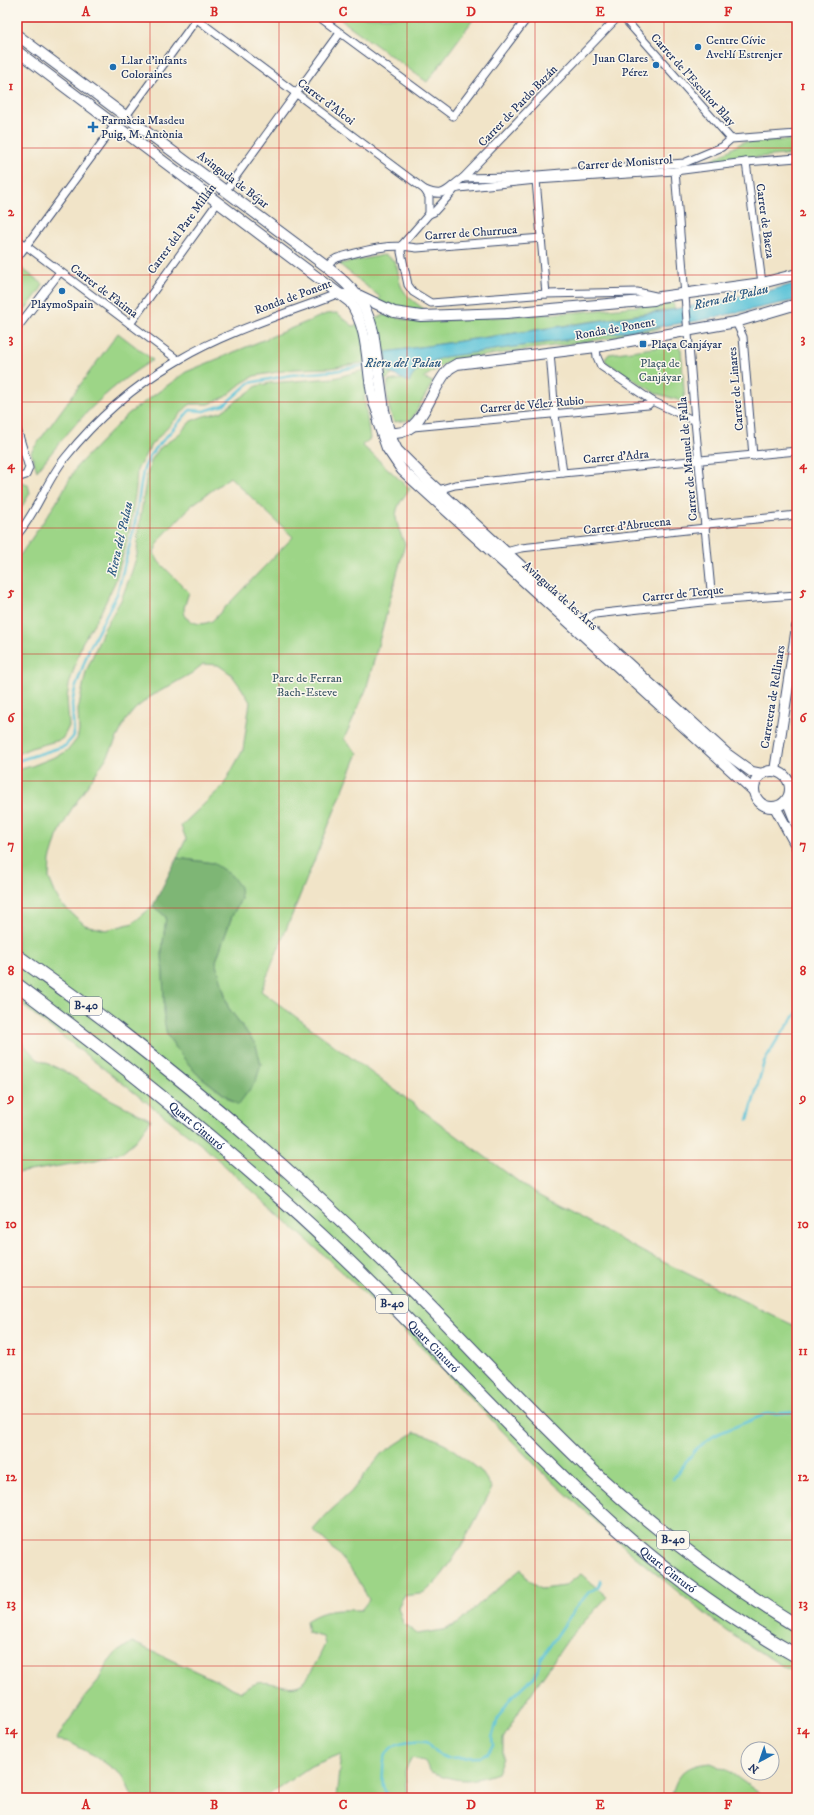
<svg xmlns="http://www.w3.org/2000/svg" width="814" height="1815" viewBox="0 0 814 1815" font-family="'IM FELL DW Pica',serif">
<rect width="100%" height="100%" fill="#fbf7ec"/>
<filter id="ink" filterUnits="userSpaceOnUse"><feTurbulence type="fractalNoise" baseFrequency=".025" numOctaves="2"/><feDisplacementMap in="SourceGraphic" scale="8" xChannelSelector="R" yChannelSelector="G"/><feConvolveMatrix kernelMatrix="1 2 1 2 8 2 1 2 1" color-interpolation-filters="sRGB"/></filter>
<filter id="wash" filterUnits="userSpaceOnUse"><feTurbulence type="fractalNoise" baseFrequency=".012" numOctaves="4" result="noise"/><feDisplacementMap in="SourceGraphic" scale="16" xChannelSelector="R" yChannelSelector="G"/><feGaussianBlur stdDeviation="0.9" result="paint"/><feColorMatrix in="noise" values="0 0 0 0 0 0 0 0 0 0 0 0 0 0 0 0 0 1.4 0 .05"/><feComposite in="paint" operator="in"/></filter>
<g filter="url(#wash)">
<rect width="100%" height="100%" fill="#f1e4c8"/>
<g fill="#9dd587" stroke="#5c8272" fill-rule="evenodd">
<path d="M337 17H475L427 82Z"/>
<path d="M793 140 795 154 711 161 743 142Z"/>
<path d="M384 255C404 262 394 278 404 291 409 299 418 304 425 310 408 316 394 307 378 302L380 297 339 264Z"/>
<path d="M17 265 43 284 41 289 17 320Z"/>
<path d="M667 303H673L675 309 386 352 387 359 330 368 295 369 254 376 242 383 225 397 216 401 208 404H191L188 406 151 445 137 470 136 488 129 533 115 582 101 612 82 643 69 685 67 698 69 726 63 738 60 740 31 748 17 754V557L21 554 56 503 77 466 128 414 186 372 326 314 337 313 353 326 385 315 416 322 579 312Z"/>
<path d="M660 327 659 329 610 338 454 360 446 363 423 378 433 382 411 420 394 422C388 409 386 395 388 381L403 379 409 382C416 367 430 362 444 357Z"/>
<path d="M118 333 153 360C103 390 72 426 37 471L31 452Z"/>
<path d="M675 345 681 349 685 402 655 393 606 362 605 359 609 354Z"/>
<path d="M387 364 388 372 393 374 364 396 370 439 362 445 410 489C391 511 394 519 405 544L366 690 344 739 358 753 261 991 534 1193 645 1253 797 1327V1675L726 1631 632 1554 540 1470 429 1355 340 1270 204 1147 17 1001V770L32 766 62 754 69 749 77 739 79 731 78 710 86 672 104 629 121 600 132 571 137 555 138 533 147 474 152 459 160 448 179 434 191 421 204 416 221 412 257 386 270 383 334 378ZM230 477 293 537 212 621C200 626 195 624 185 617L184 608 189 592 159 562 154 553 159 540 192 505ZM203 664 218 665 231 674 242 689 250 702 243 750 223 786 181 826 186 839 177 858 213 863 241 899 232 916 216 961 228 1007 246 1031 233 1102 196 1073 182 1056 167 1035 164 1019V999L162 951 166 917 153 906 133 923 106 930 85 925 61 904 56 895 49 878 50 860 57 837 71 810 109 754 126 720 135 709 150 697 192 673Z"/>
<path d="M23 482 28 485 30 493 17 515V483Z"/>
<path d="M17 1038H18L37 1059 64 1071 110 1099 151 1120 135 1141 122 1152 96 1160 17 1173Z"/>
<path d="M415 1432 429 1436 446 1444 481 1471 492 1488C480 1511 444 1587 420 1594 415 1595 409 1595 404 1596L398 1607 403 1623 417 1634 443 1630 459 1623 480 1603 521 1569 528 1580 541 1589 565 1586 581 1574 607 1597 569 1638 521 1708 503 1739V1758L497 1773C468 1783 460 1782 431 1772L424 1761 412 1758 405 1771 407 1798H336L341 1754 311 1766 264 1798H133L123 1776 97 1757 69 1742 56 1740 84 1698 97 1683 107 1664 116 1653 132 1642 241 1692C246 1689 250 1685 255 1684 270 1678 287 1692 301 1684 309 1679 321 1653 325 1644L323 1637 308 1633 306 1621C326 1608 339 1610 361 1610L369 1600C353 1569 339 1552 313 1530L327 1514 351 1492 381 1454Z"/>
<path d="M711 1763 727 1770 766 1798H671C678 1773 685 1765 711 1763Z"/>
</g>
<path fill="#7eb674" stroke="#4c7269" d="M177 858 213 863 231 875 240 887 241 899 232 916 216 961 228 1007 256 1045 261 1064 256 1081 238 1105 196 1073 182 1056 167 1035 164 1019V999L162 951 166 917 153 906Z"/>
<path fill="#5bc3d8" stroke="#3b799b" d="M797 283V300L698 321 444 357C430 362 416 367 409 382L388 372 386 352 660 312 768 291Z"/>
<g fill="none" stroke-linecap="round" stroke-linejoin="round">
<g stroke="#5bc3d8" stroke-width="2.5">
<path d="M17 761 65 746 74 736 72 704 75 689 89 649 117 594 134 528 143 471 150 455 190 410 204 411 224 405 249 383 291 375 335 371 366 365"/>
<path d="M748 1120 764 1062 777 1040 797 1013"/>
<path d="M673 1479 696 1449 715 1435 766 1414 797 1412"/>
<path d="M388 1798C387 1794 384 1790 383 1786 382 1782 383 1775 383 1771 383 1742 403 1740 427 1741L439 1755 447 1758 481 1757 488 1753 493 1746 492 1738 498 1718 510 1699 536 1675 541 1659 575 1609 589 1592 598 1587 601 1580"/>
</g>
</g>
</g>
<g filter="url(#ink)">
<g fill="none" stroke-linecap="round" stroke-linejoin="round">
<g stroke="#3b4a6e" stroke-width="9">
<g id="street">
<path d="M194 17 425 190 429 197V214"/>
<path d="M319 17 453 116 528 17"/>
<path d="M623 17 731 139"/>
<path d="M126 116 198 17"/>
<path d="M746 162 762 283"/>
<path d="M675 171 695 421 712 601"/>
<path d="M463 178 513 177 684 163 722 147 731 139 797 134"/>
<path d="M536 180 546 294"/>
<path d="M226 190 340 33"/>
<path d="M425 190C446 199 447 188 463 178L618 17"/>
<path d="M17 239 178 360"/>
<path d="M402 245 429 214 434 212 455 189 459 188 536 180 675 171 746 162 797 158"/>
<path d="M402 245 401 252 408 285 413 292 431 303 546 294 637 292 660 297"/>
<path d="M17 258 115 125"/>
<path d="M327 267 332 261 337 258C366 250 388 243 417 248L542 238"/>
<path d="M736 322 743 337 753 456"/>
<path d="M130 324 218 202"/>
<path d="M17 328 60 272"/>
<path d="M596 347 597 357 601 366 652 401 695 421"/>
<path d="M550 352 555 415 563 473"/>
<path d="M413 427 648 405 652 401"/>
<path d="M17 429 29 468 26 475 17 478"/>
<path d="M438 490 455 485 563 473 797 451"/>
<path d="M17 535C37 512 46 481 65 458 96 419 134 386 177 361 227 331 285 314 340 293L358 295"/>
<path d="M506 552 521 548 705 528 708 524 797 515"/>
<path d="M579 624 595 614 712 601 797 595"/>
</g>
</g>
<g stroke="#3b4a6e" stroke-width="12">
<g id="secondary">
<path d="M17 35 327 267C352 287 365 300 373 331L384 410 390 436 397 450 428 481 727 754 752 772 762 774"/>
<path d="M17 51 350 302C371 333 365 367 374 403 378 411 381 426 387 430 389 432 392 433 395 433 423 434 432 385 449 369 451 367 454 366 457 364L596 347 736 322 797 304"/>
<path d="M358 295 394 312 421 316 506 313 654 300 660 297 762 283 797 274"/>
<path d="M378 422 387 448 402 470 754 791"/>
<circle cx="772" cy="789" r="18"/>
<path d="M775 771 797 627"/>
<path d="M787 800 797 825"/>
<path d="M775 807 797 847"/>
</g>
</g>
<g stroke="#3b4a6e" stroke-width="15">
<g id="highway">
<path d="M17 956C50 980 85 1004 117 1029 214 1104 307 1185 394 1271 465 1340 530 1414 602 1480 662 1535 728 1584 797 1626"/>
<path id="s1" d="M17 985C131 1070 241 1158 344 1257 436 1345 521 1442 616 1527 671 1576 733 1620 797 1656"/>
</g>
</g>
<use href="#street" stroke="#fff" stroke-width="7"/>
<use href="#secondary" stroke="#fff" stroke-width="10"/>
<use href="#highway" stroke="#fff" stroke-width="13"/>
</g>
</g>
<path fill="none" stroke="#d62828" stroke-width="1" stroke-opacity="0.55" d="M150 17V1798M279 17V1798M407 17V1798M535 17V1798M664 17V1798M17 148H797M17 275H797M17 402H797M17 528H797M17 654H797M17 781H797M17 908H797M17 1034H797M17 1160H797M17 1287H797M17 1414H797M17 1540H797M17 1666H797"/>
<g fill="#1f6fb2" stroke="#fbf7ec" stroke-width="1.5">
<circle cx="698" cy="47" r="4"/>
<circle cx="656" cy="65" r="4"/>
<circle cx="113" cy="67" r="4"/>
<path d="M91 121h4v4h4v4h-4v4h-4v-4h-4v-4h4z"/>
<circle cx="62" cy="291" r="4"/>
<rect x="639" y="340" width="8" height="8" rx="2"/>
</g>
<g text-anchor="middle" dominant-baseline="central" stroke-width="3" stroke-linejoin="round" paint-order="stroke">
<g fill="#fbf7ec" stroke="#5e6b89" stroke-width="1">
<rect x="70" y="997" width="32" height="18" rx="3"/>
<rect x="376" y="1295" width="32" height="18" rx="3"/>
<rect x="657" y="1531" width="32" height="18" rx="3"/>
</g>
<g font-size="11" font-weight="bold" fill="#1b2f5e">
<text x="86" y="1006">B-40</text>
<text x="392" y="1304">B-40</text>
<text x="673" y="1540">B-40</text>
</g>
<g font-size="12" fill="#1b2f5e" stroke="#fbf7ec" text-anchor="start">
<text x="706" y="40">Centre Cívic<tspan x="706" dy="14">Avel·lí Estrenjer</tspan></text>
<text x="648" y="58" text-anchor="end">Juan Clares<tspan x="648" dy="14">Pérez</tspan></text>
<text x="121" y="60">Llar d'infants<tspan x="121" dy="14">Coloraines</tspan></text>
<text x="101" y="120">Farmàcia Masdeu<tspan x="101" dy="14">Puig, M. Antònia</tspan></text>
<text x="62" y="304" text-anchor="middle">PlaymoSpain</text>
<text x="651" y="344">Plaça Canjáyar</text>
</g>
<g font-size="12" fill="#1b2f5e" stroke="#fbf7ec">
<text transform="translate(693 80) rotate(48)">Carrer de l'Escultor Blay</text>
<text transform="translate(326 102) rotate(37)">Carrer d'Alcoi</text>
<text transform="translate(518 106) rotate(-46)">Carrer de Pardo Bazán</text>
<text transform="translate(625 163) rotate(-4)">Carrer de Monistrol</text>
<text transform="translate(233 180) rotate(37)">Avinguda de Béjar</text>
<text transform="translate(765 221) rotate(82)">Carrer de Baeza</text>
<text transform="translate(182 229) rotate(-54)">Carrer del Pare Millán</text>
<text transform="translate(471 233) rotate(-4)">Carrer de Churruca</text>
<text transform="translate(104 291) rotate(37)">Carrer de Fàtima</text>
<text transform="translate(293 297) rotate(-20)">Ronda de Ponent</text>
<text transform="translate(615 329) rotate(-10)">Ronda de Ponent</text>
<text transform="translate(736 389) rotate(-95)">Carrer de Linares</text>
<text transform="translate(532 405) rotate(-5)">Carrer de Vélez Rubio</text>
<text transform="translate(616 457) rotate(-5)">Carrer d'Adra</text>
<text transform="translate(688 459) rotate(-95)">Carrer de Manuel de Falla</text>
<text transform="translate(627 526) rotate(-6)">Carrer d'Abrucena</text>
<text transform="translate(683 594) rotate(-6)">Carrer de Terque</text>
<text transform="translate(560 596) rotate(42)">Avinguda de les Arts</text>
<text transform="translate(773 697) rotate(-81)">Carretera de Rellinars</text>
<text stroke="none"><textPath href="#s1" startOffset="228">Quart Cinturó</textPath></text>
<text stroke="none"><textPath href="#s1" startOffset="552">Quart Cinturó</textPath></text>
<text stroke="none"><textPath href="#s1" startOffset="876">Quart Cinturó</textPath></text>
</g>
<g font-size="12" fill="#3c5868" stroke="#fbf7ec">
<text x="660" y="363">Plaça de<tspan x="660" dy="14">Canjáyar</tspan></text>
<text x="307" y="678">Parc de Ferran<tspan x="307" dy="14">Bach-Esteve</tspan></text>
</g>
<g font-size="13" font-style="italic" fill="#2e5b83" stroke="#fbf7ec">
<text transform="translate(731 297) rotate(-13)">Riera del Palau</text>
<text x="403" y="363">Riera del Palau</text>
<text transform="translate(120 539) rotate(-77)">Riera del Palau</text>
</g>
</g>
<rect width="814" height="1815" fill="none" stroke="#fbf7ec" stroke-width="44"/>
<g transform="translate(760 1761) rotate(220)"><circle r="19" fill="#fbf7ec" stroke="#a1a7b3"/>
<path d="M0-3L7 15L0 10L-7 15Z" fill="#1f6fb2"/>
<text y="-6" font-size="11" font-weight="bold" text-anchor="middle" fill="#1b2f5e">N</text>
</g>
<rect x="22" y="22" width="770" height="1771" fill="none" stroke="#d62828" stroke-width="1.5"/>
<g font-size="13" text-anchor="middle" font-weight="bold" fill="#d62828">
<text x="86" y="16">A</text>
<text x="214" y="16">B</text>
<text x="343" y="16">C</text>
<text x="471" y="16">D</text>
<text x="600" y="16">E</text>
<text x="728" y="16">F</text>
<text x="11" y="90">1</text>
<text x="803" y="90">1</text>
<text x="11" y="216">2</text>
<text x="803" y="216">2</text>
<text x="11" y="343">3</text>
<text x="803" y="343">3</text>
<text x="11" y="469">4</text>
<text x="803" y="469">4</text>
<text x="11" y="596">5</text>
<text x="803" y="596">5</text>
<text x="11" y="722">6</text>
<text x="803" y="722">6</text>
<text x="11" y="849">7</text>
<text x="803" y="849">7</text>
<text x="11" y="975">8</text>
<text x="803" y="975">8</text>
<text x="11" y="1102">9</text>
<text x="803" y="1102">9</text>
<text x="11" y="1228">10</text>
<text x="803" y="1228">10</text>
<text x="11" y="1355">11</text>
<text x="803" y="1355">11</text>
<text x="11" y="1481">12</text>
<text x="803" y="1481">12</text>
<text x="11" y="1608">13</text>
<text x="803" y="1608">13</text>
<text x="11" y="1734">14</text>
<text x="803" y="1734">14</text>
<text x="86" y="1809">A</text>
<text x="214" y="1809">B</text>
<text x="343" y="1809">C</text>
<text x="471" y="1809">D</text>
<text x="600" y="1809">E</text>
<text x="728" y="1809">F</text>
</g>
</svg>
